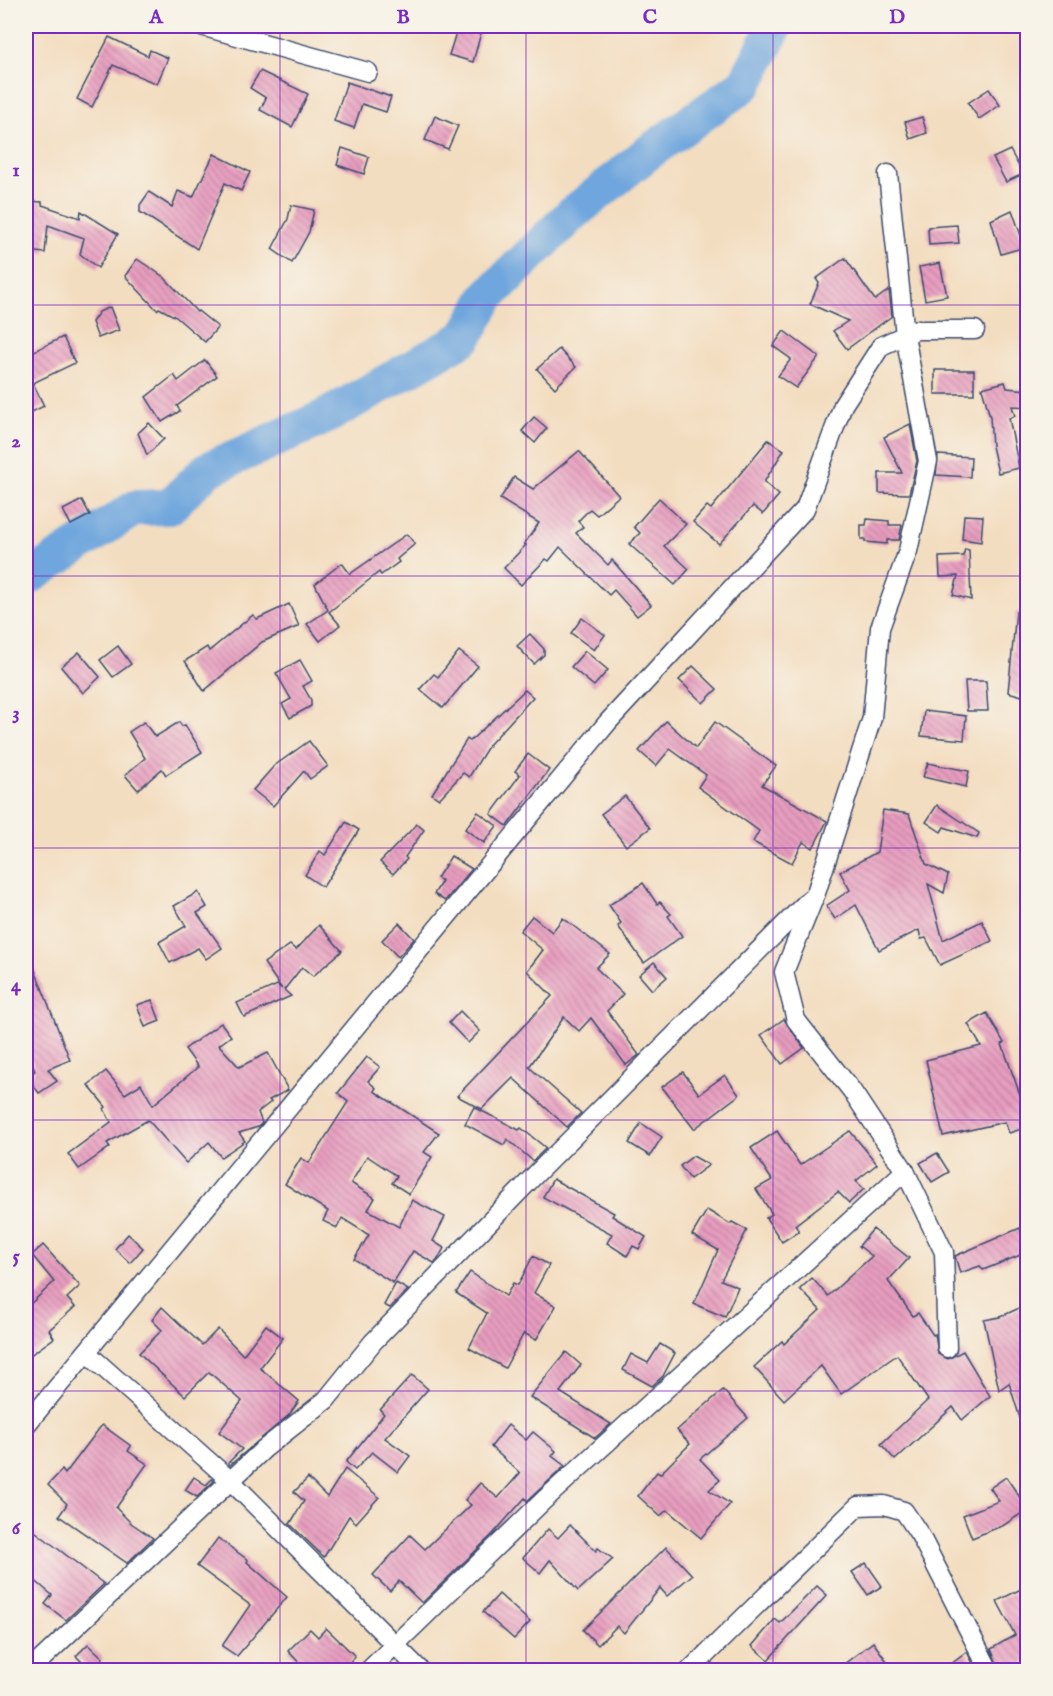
<svg xmlns="http://www.w3.org/2000/svg" width="1053" height="1696" viewBox="0 0 1053 1696" font-family="'IM FELL English',serif">
<defs>
<pattern id="building-back-hatch" width="6" height="6" patternUnits="userSpaceOnUse" patternTransform="scale(1.5)"><rect width="6" height="6" fill="#e89dbf"/><path d="M-1 5l2 2M0 0l6 6M5-1l2 2" fill="none" stroke="#bb809e"/></pattern>
</defs>
<rect width="100%" height="100%" fill="#f7f3e8"/>
<filter id="ink" filterUnits="userSpaceOnUse"><feTurbulence type="fractalNoise" baseFrequency=".0167" numOctaves="2"/><feDisplacementMap in="SourceGraphic" scale="12" xChannelSelector="R" yChannelSelector="G"/><feConvolveMatrix kernelMatrix="1 2 1 2 8 2 1 2 1" color-interpolation-filters="sRGB"/></filter>
<filter id="wash" filterUnits="userSpaceOnUse"><feTurbulence type="fractalNoise" baseFrequency=".008" numOctaves="4" result="noise"/><feDisplacementMap in="SourceGraphic" scale="24" xChannelSelector="R" yChannelSelector="G"/><feGaussianBlur stdDeviation="1.35" result="paint"/><feColorMatrix in="noise" values="0 0 0 0 0 0 0 0 0 0 0 0 0 0 0 0 0 1.4 0 .05"/><feComposite in="paint" operator="in"/></filter>
<g filter="url(#wash)">
<rect width="100%" height="100%" fill="#f3ddc0"/>
<g fill="none" stroke-linecap="round" stroke-linejoin="round">
<path stroke="#6ea6dd" stroke-width="36" d="M26 579 135 508 169 507 207 470 325 417 464 338 488 296 571 215 649 152 745 84 775 26"/>
</g>
<g id="blocks">
<g fill="url(#building-back-hatch)">
<path d="M458 26 482 29 473 62 449 55Z"/>
<path d="M109 37 148 56 150 50 168 58 157 84 113 65 92 107 77 99Z"/>
<path d="M260 71 308 94 292 127 260 110 266 98 250 88Z"/>
<path d="M347 82 391 97 386 112 362 104 354 128 334 121Z"/>
<path d="M989 89 1000 105 979 119 968 103Z"/>
<path d="M435 116 458 126 448 149 425 140Z"/>
<path d="M922 117 927 133 910 139 905 122Z"/>
<path d="M342 148 369 157 364 174 337 165Z"/>
<path d="M1010 150 1023 174 1006 182 993 158Z"/>
<path d="M214 154 250 172 241 191 225 183 197 249 140 212V205L149 192 172 207 178 191 193 197Z"/>
<path d="M26 201 42 202V205L80 218 81 211 118 234 98 268 80 254 84 238 48 225 45 253 26 251Z"/>
<path d="M291 205 314 210 309 232 292 263 272 249 288 219Z"/>
<path d="M1012 210 1025 247 1001 254 991 220Z"/>
<path d="M957 225 959 243 929 245 928 227Z"/>
<path d="M845 258 875 300 889 290 892 316 847 349 833 331 848 321 810 304 819 283 816 279Z"/>
<path d="M137 259 164 277 197 312 198 311 218 327 205 342 176 317 159 308 157 310 125 276Z"/>
<path d="M940 263 947 296 925 300 919 267Z"/>
<path d="M110 307 119 330 98 338 92 322 99 312Z"/>
<path d="M784 331 819 357 796 388 778 376 791 359 773 346Z"/>
<path d="M63 337 75 363 33 383 44 406 26 415V355Z"/>
<path d="M559 349 576 367 555 388 537 369Z"/>
<path d="M205 360 217 376 177 406 180 411 162 422 146 397 174 375 178 381Z"/>
<rect x="935" y="370" width="39" height="24"/>
<path d="M1005 382 1007 388 1028 390V407L1012 406 1015 416 1009 418 1019 468 998 473 992 446 990 417 982 388Z"/>
<path d="M534 417 547 428 535 443 522 431Z"/>
<path d="M149 423 164 439 147 455 138 433Z"/>
<path d="M910 424 917 461 909 494 879 493V473H902L884 437Z"/>
<path d="M768 440 784 450 764 482 779 495 763 514 753 506 719 544 693 522 707 506 711 509Z"/>
<path d="M579 451 619 496 597 515 590 509 578 521 583 527 576 533 608 565 612 560 651 605 637 616 614 590 609 595 560 547 549 561 546 559 521 585 504 568 526 545 524 544 539 523 500 499 514 477 533 489Z"/>
<path d="M938 455 971 457 970 477 936 475Z"/>
<path d="M659 498 686 524 664 546 689 569 675 585 629 544 640 533 634 527Z"/>
<path d="M82 500 90 515 71 525 63 510Z"/>
<path d="M964 515 983 516 981 542 962 539Z"/>
<path d="M867 519 889 521V525H902L899 540H887V544L865 542V539H861V525H866Z"/>
<path d="M407 534 415 544 397 559 399 562 381 575 379 572 329 612 340 625 320 641 307 624 328 610 315 584 342 563 350 574Z"/>
<path d="M965 549 969 550 971 600 953 595 958 576 940 577 939 557 963 556Z"/>
<path d="M289 604 299 626 262 642 204 691 185 661 207 647 209 651 253 615 257 619Z"/>
<path d="M1016 612 1028 613V673L1022 696 1008 692Z"/>
<path d="M582 618 605 635 594 650 571 633Z"/>
<path d="M530 634 544 649V655L534 664 517 646Z"/>
<path d="M118 646 131 664 113 677 100 660Z"/>
<path d="M459 651 478 666 443 708 420 689 434 674 438 677Z"/>
<path d="M585 651 608 670 594 686 571 667Z"/>
<path d="M79 652 100 677 83 693 61 667Z"/>
<path d="M300 660 312 681 303 686 311 700V706L290 718 282 704 291 699 276 673Z"/>
<path d="M693 666 717 689 703 703 679 680Z"/>
<path d="M965 681H986L988 711H967Z"/>
<path d="M525 690 533 697 489 745 469 777 463 773 439 799 432 794 467 739 470 741Z"/>
<path d="M924 711 966 716 964 740 921 736Z"/>
<path d="M666 721 696 748 715 722 776 766 762 785 827 821 813 848 803 842 792 863 753 842 759 831 698 787 706 775 670 749 656 766 639 751Z"/>
<path d="M144 722 155 737 179 722 182 726 185 725 202 752 166 775 162 769 138 790 125 775 145 758 129 732Z"/>
<path d="M309 741 328 766 310 779 304 771 273 806 253 790 274 766Z"/>
<path d="M528 754 549 770 507 826 491 814 520 775 515 771Z"/>
<path d="M928 763 969 771 966 787 923 777Z"/>
<path d="M625 796 650 828 626 846 601 814Z"/>
<path d="M937 805 979 833 977 838 944 827 941 832 926 822Z"/>
<path d="M883 810 909 814 926 864 948 875 944 893 928 884 943 940 982 921 992 941 940 965 926 938 921 939 919 930 879 950 856 905 835 919 826 906 850 890 840 872 877 852Z"/>
<path d="M478 812 497 826 484 843 465 829Z"/>
<path d="M346 822 359 830 323 887 305 875 320 851 325 855Z"/>
<path d="M417 824 424 830 405 857 407 859 393 874 380 862Z"/>
<path d="M451 856 472 869 445 901 434 894 442 881 437 878Z"/>
<path d="M643 883 657 904 660 902 671 914 668 916 682 936 644 963 618 926 621 923 609 905Z"/>
<path d="M198 892 207 907 197 913 222 948 206 959 198 948 170 963 159 942 186 926 174 906Z"/>
<path d="M532 916 552 932 563 918 610 954 596 968 623 994 607 1011 639 1055 626 1065 591 1018 579 1031 564 1017 529 1067 581 1113 567 1127 513 1078 482 1109 457 1096 552 996 527 971 543 950 520 931Z"/>
<path d="M399 923 414 939 398 957 382 940Z"/>
<path d="M319 925 342 951 313 976 302 967 284 990 291 996 244 1017 237 1003 277 985 282 989 264 963 290 945 296 950Z"/>
<path d="M26 947 70 1060 48 1069 57 1081 39 1093 27 1077 35 1071 26 1047V1036L31 1033 26 1018Z"/>
<path d="M654 962 667 977 652 990 639 975Z"/>
<path d="M152 1000 160 1021 145 1027 137 1005Z"/>
<path d="M460 1011 480 1031 468 1043 449 1023Z"/>
<path d="M987 1013 1004 1043 1002 1044 1028 1117V1127L1009 1133 1005 1122 943 1136 926 1060 981 1046 968 1024Z"/>
<path d="M784 1019 804 1048 782 1064 761 1035Z"/>
<path d="M221 1023 231 1036 219 1045 239 1067 268 1053 288 1090 269 1100 271 1102 258 1112 262 1123 258 1127 239 1133 245 1141 221 1157 209 1142 186 1163 148 1120 107 1143 110 1147 79 1169 68 1154 111 1122 104 1109 106 1107 88 1085 106 1071 125 1094 141 1084 153 1105 198 1067 185 1049Z"/>
<path d="M367 1057 380 1067 368 1081 376 1088 374 1091 439 1133 424 1152 432 1157 409 1194 392 1183 397 1176 367 1156 351 1183 375 1198 368 1210 399 1227 412 1200 445 1217 433 1241 444 1248 438 1259 434 1263 413 1251 393 1283 354 1259 369 1235 342 1218 337 1228 323 1221 328 1211 285 1184 301 1158 309 1163 348 1102 338 1093Z"/>
<path d="M683 1072 699 1094 725 1075 739 1095 694 1129 662 1087Z"/>
<path d="M474 1107 519 1130 521 1128 546 1148 533 1161 507 1139 504 1145 465 1124Z"/>
<path d="M641 1123 662 1137 650 1156 629 1143Z"/>
<path d="M777 1131 800 1165 850 1131 877 1164 856 1181 864 1189 849 1203 838 1192 795 1225 799 1231 782 1242 766 1218 772 1214 756 1189 772 1180 751 1148Z"/>
<path d="M937 1153 949 1172 932 1182 920 1163Z"/>
<path d="M693 1156 709 1165 690 1179 680 1166Z"/>
<path d="M553 1179 614 1213 612 1216 646 1237 639 1249 633 1246 627 1256 607 1243 612 1234 543 1197Z"/>
<path d="M707 1210 730 1224 732 1222 747 1230 721 1280 738 1287 725 1317 694 1304 718 1250 692 1235Z"/>
<path d="M1020 1228 1028 1252 983 1270 980 1266 960 1273 955 1256Z"/>
<path d="M873 1229 909 1258 888 1281 913 1316 918 1313 933 1335 935 1334 938 1354 948 1359 963 1351 990 1396 962 1420 953 1407 895 1460 881 1444 928 1400 897 1355 841 1394 821 1366 784 1400 754 1367 782 1341 784 1344 820 1310 800 1289 812 1278 828 1296 872 1256 859 1246Z"/>
<path d="M128 1234 143 1248 130 1263 115 1249Z"/>
<path d="M43 1245 80 1286 67 1298 75 1307 49 1330 54 1338 26 1358V1308L54 1282 32 1255Z"/>
<path d="M533 1256 549 1265 534 1293 556 1306 536 1340 524 1333 505 1368 469 1348 487 1313 456 1293 470 1272 506 1296 513 1283 518 1285Z"/>
<path d="M396 1283 408 1290 390 1308 384 1305Z"/>
<path d="M1028 1304V1431H1024L1009 1383 999 1390 984 1320 1000 1317Z"/>
<path d="M162 1307 202 1345 218 1329 243 1355 266 1325 283 1338 260 1368 299 1401 289 1415 230 1465 228 1463 242 1449 219 1432 242 1401 209 1372 185 1396 139 1353 162 1330 152 1320Z"/>
<path d="M660 1344 675 1353 663 1376 652 1386 623 1370 631 1354 648 1363Z"/>
<path d="M566 1352 581 1365 560 1392 611 1424 595 1438 530 1397Z"/>
<path d="M412 1375 428 1389 385 1438 410 1456 398 1472 372 1452 355 1470 346 1462 384 1414 380 1410Z"/>
<path d="M723 1390 748 1418 700 1459 720 1480 709 1490 730 1504 701 1538 667 1510 660 1516 638 1496 657 1472 660 1474 690 1444 677 1430Z"/>
<path d="M102 1425 131 1446 128 1451 147 1464 116 1508 131 1523 153 1538 127 1563 59 1516 67 1504 48 1485 62 1470 65 1474Z"/>
<path d="M508 1425 526 1440 533 1432 556 1451 552 1456 565 1466 527 1501 525 1498 492 1535 422 1603 399 1581 390 1591 373 1575 410 1535 425 1549 471 1505 465 1500 480 1483 498 1498 520 1473 491 1447Z"/>
<path d="M345 1469 379 1497 356 1523 349 1516 324 1557 290 1524 304 1501 294 1492 308 1478 327 1497Z"/>
<path d="M194 1477 206 1485 212 1479 214 1481 197 1497 185 1490Z"/>
<path d="M1006 1477 1028 1509 1004 1525 972 1538 963 1515 999 1501 990 1488Z"/>
<path d="M570 1525 596 1551 598 1548 613 1559 578 1591 550 1560 540 1573 523 1558 548 1529 558 1538Z"/>
<path d="M32 1529 104 1584 66 1620 45 1604 52 1595 26 1573V1537Z"/>
<path d="M218 1538 248 1560 247 1562 287 1597 237 1656 222 1646 250 1605 197 1566Z"/>
<path d="M666 1547 692 1575 667 1596 660 1588 624 1633 617 1626 598 1645 583 1630Z"/>
<path d="M866 1563 882 1586 868 1595 852 1572Z"/>
<path d="M817 1586 827 1595 768 1660 752 1646 775 1619 780 1623Z"/>
<path d="M1021 1589 1028 1601V1661L1012 1671H1000L991 1649 1015 1635 997 1601Z"/>
<path d="M499 1594 530 1622 514 1639 483 1612Z"/>
<path d="M326 1628 355 1656 342 1671H307L288 1651 310 1629 318 1637Z"/>
<path d="M873 1642 894 1671H835Z"/>
<path d="M88 1644 103 1658 91 1671 76 1656Z"/>
<path d="M967 1652 977 1671H942Z"/>
</g>
</g>
</g>
<g filter="url(#ink)">
<use href="#blocks" fill-opacity="0" stroke="#3b496d" stroke-width="1.5"/>
<g fill="none" stroke-linecap="round" stroke-linejoin="round">
<g stroke="#3b496d" stroke-width="21">
<g id="street">
<path d="M201 26 368 72"/>
<path d="M888 174 905 335 928 461 908 551 880 628 872 718 816 893 784 972 796 1020 852 1091 905 1171 944 1252 947 1348"/>
<path d="M87 1353 231 1481 420 1670"/>
<path d="M26 1425 608 722 805 509 843 405 881 346 916 330H975"/>
<path d="M30 1670 264 1449 326 1400 373 1342 539 1171 810 899"/>
<path d="M369 1670 544 1500 905 1171"/>
<path d="M690 1670 858 1506 884 1505 904 1511 920 1535 989 1670"/>
</g>
</g>
<use href="#street" stroke="#fff" stroke-width="18"/>
</g>
</g>
<path fill="none" stroke="#7b2cbf" stroke-width="1.5" stroke-opacity="0.55" d="M280 26V1670M526 26V1670M773 26V1670M26 305H1028M26 576H1028M26 848H1028M26 1120H1028M26 1391H1028"/>
<rect width="1053" height="1696" fill="none" stroke="#f7f3e8" stroke-width="66"/>
<rect x="33" y="33" width="987" height="1630" fill="none" stroke="#7b2cbf" stroke-width="2"/>
<g font-size="20" text-anchor="middle" font-weight="bold" fill="#7b2cbf">
<text x="156" y="23">A</text>
<text x="403" y="23">B</text>
<text x="650" y="23">C</text>
<text x="897" y="23">D</text>
<text x="16" y="176">1</text>
<text x="16" y="447">2</text>
<text x="16" y="719">3</text>
<text x="16" y="991">4</text>
<text x="16" y="1262">5</text>
<text x="16" y="1534">6</text>
</g>
</svg>
